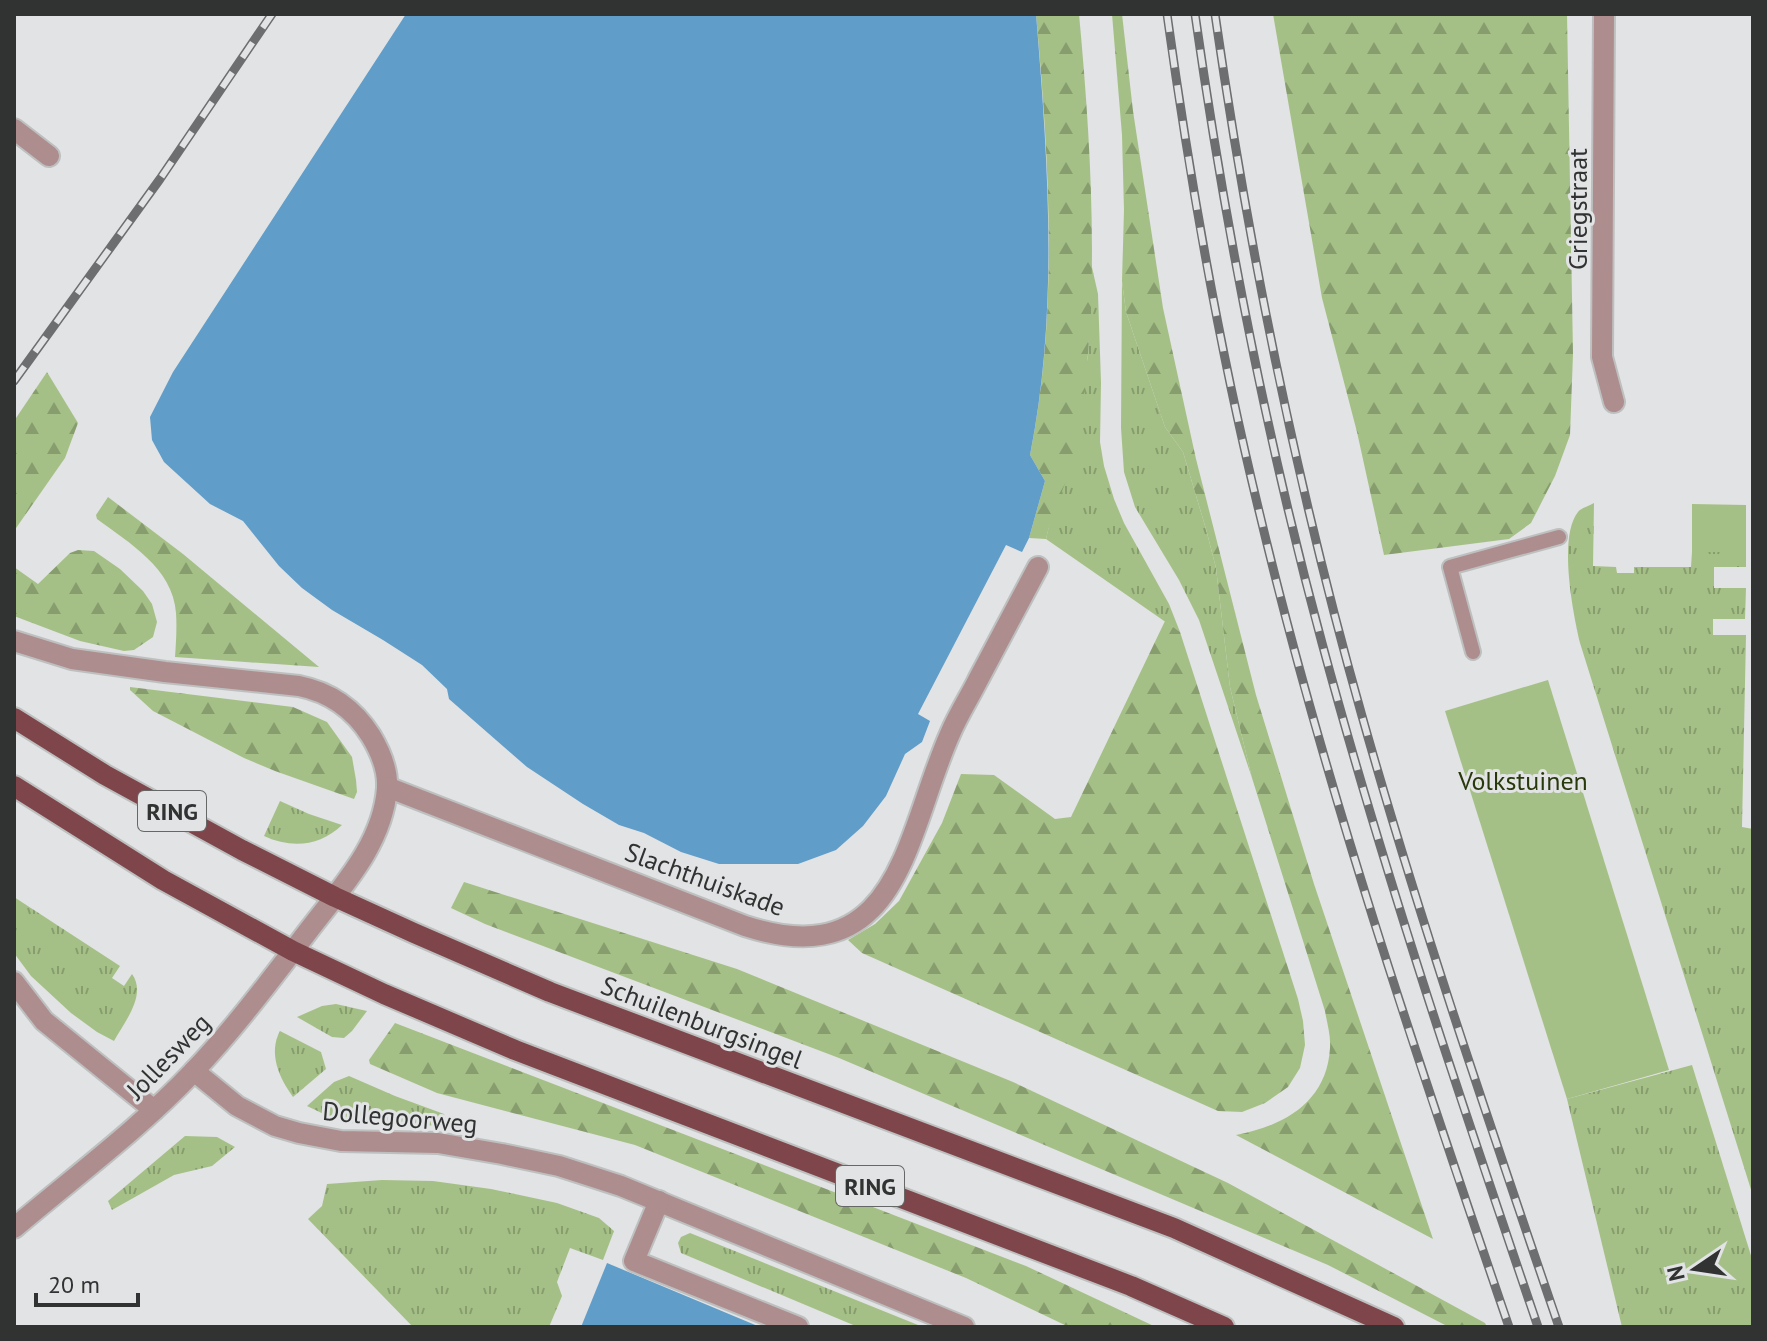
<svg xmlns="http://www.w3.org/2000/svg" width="1767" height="1341" viewBox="0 0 1767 1341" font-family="'PT Sans',sans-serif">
<defs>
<pattern id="grass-tufts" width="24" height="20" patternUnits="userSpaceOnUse" patternTransform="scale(2)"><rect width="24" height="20" fill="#a5c086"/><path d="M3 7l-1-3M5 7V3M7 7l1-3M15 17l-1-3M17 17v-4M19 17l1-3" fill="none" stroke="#879d6e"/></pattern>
<pattern id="forest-firs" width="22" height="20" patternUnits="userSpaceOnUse" patternTransform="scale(2)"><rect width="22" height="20" fill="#a5c086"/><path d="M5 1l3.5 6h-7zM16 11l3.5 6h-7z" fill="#879d6e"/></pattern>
</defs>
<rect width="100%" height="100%" fill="#e1e3e4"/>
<g fill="url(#grass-tufts)">
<path d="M1091 263 1098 294 1101 383 1100 442 1104 466 1114 499 1124 523 1169 604 1180 632 1046 539 1088 357Z"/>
<path d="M1122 281 1126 312 1165 427 1183 452 1206 529 1216 568 1230 687 1252 778 1199 620 1179 580 1135 507 1124 472 1121 428Z"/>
<path d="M1594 503 1593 566 1616 567 1617 573H1634V567H1691L1692 552H1746V567H1714V588H1746L1745 619H1713V635H1746L1742 827 1753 829V1196L1580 643C1573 613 1558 537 1578 512 1581 508 1589 506 1594 503Z"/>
<path d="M280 801 309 814 342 825C320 846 292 849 264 836Z"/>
<path d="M14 897 120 966 112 978 124 986 132 974C147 995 125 1021 114 1041L97 1032 71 1013 31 976 14 953Z"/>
<path d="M336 1004 367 1011 352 1031 344 1038 332 1037 297 1017 322 1006Z"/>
<path d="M280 1031 321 1052 326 1069 293 1097C279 1078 268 1053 280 1031Z"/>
<path d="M1692 1065 1753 1262V1327H1622L1567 1099Z"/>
<path d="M349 1076 395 1096 444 1114 449 1126 348 1123 330 1117 307 1106 334 1082Z"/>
<path d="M185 1136 217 1137 235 1147 212 1166 174 1175 112 1210 108 1201Z"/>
<path d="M382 1180 433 1181 491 1189 557 1203 599 1218 614 1231 603 1260 570 1248 557 1282 562 1296 549 1327H413L308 1219 322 1206 327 1184Z"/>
<path d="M690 1233 923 1327H858L681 1253 678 1243 681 1237Z"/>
</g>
<g fill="url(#forest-firs)">
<path d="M1036 14H1079C1091 144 1100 287 1081 416 1079 434 1075 453 1070 470 1062 493 1051 516 1046 539L1029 538 1045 481 1030 455C1059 311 1049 160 1036 14Z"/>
<path d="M1112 14H1122L1133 111 1163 308 1196 459 1256 695 1314 884 1433 1239 1236 1135C1284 1126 1327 1102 1330 1048 1331 1036 1327 1023 1325 1011L1252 778 1230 687 1216 568 1206 529 1183 452 1165 427 1126 312 1122 281 1124 210 1122 135Z"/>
<path d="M1273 14H1567L1573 354 1570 435 1555 476 1531 523 1509 539 1384 555 1357 432 1322 298Z"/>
<path d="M47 372 78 423 65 458 14 531V421Z"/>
<path d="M108 497 183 554 319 667 175 657C176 643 177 627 176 613 173 568 129 543 97 519L96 515Z"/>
<path d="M78 550 94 551 120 569 143 591 152 604 157 622 153 637 134 650 124 651 80 641 14 616V567L38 584 70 553Z"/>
<path d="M1165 621 1180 632 1298 999 1303 1021 1305 1045 1300 1068 1288 1087 1265 1103 1242 1112 1218 1111 862 953 848 940 875 924 899 901 942 823 961 774 994 775 1055 819 1071 817Z"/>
<path d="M130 687 293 707 327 722 352 757 356 780 357 792 354 799 275 771 244 758 153 711 130 690Z"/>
<path d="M464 882 737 969 1013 1082 1228 1183 1485 1323 1487 1327H1449L1328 1265 839 1058 485 924 451 908Z"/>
<path d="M395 1023 1026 1266 1156 1327H1069L966 1278 635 1145 437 1093 370 1064 369 1060Z"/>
</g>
<g fill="#a5c086">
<path d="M1692 504 1746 505V552H1692Z"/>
<path d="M1548 680 1669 1070 1567 1099 1445 711Z"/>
</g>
<g fill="#609dc9">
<path d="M406 14H1036C1048 161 1059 310 1030 455L1045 481 1029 538 1022 552 1006 545 918 714 930 721 922 742 905 754 886 796 863 826 836 850 798 864H719L681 852 644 833 619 825 583 804 527 767 449 699 447 689 422 665 383 640 332 610 302 588 279 566 243 521 210 504 164 462 152 440 150 417 173 372Z"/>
<path d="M607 1263 760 1327H581Z"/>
</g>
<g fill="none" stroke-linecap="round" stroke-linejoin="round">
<g stroke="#bec0c0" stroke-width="18">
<path id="lane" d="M1473 652 1450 567 1559 537"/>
</g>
<g stroke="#bec0c0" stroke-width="24">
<g id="street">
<path d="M1604 14 1602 357 1614 402"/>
<path d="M14 129 49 156"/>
<path d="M14 641 72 659 165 672 299 686C329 692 354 709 371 736 380 751 388 771 387 788 383 844 341 888 309 930 272 978 235 1028 193 1072 139 1129 74 1177 14 1228"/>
<path d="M387 787 745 926C900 976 905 835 950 734 958 715 969 698 978 680 998 642 1018 604 1038 567"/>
<path d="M14 982 44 1021 154 1110"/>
<path d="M194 1071 237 1106 275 1126 299 1133 341 1141 438 1143 502 1154 559 1166 621 1186 964 1327"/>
<path d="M659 1201 634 1261 798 1327"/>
</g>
</g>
<g stroke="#bec0c0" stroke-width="24">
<g id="primary">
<path d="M14 718 105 775 242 850 335 897 414 933 550 992 1174 1228 1394 1327"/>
<path d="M14 786 163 880 293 951 384 994 515 1050 1131 1286 1224 1327"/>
</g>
</g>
<use href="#lane" stroke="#ae8d8e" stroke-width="14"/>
<use href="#street" stroke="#ae8d8e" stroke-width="20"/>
<use href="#primary" stroke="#7e464a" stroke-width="20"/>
<g stroke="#6d6e6f" stroke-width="9">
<g id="rail">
<path d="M1167 14C1190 181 1219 347 1259 511 1325 788 1417 1058 1509 1327"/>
<path d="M1195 14C1225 226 1266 436 1322 643 1384 874 1461 1101 1538 1327"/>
<path d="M1215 14C1249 251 1297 486 1362 716 1420 922 1490 1125 1559 1327"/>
<path d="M14 381 160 179 272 14"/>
</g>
</g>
<use href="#rail" stroke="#e1e3e4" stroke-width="6" stroke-dasharray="18" stroke-linecap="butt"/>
</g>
<g text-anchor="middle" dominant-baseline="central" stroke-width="6" stroke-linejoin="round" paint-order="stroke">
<g fill="#e1e3e4" stroke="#666767" stroke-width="2">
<rect x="138" y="791" width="68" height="40" rx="6"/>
<rect x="836" y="1166" width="68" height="40" rx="6"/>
</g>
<g font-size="24" font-weight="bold" fill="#313232">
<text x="172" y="811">RING</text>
<text x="870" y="1186">RING</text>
</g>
<g font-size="26" fill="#313232" stroke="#e1e3e4">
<text transform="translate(1577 209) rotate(-90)">Griegstraat</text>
<text transform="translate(705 879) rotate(20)">Slachthuiskade</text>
<text transform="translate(702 1022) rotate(21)">Schuilenburgsingel</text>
<text transform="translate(168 1056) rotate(-46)">Jollesweg</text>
<text transform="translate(400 1117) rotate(5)">Dollegoorweg</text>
</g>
<g font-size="26" fill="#28390c" stroke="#e1e3e4">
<text x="1523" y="780">Volkstuinen</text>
</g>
</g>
<rect width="1767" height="1341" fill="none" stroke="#313232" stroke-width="32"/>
<g transform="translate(1695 1269) rotate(257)" stroke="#e1e3e4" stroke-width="6" paint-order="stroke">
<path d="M0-6L14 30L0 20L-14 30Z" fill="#313232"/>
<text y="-12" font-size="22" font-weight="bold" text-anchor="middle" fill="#313232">N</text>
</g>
<path d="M36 1293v12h102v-12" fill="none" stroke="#313232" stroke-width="4"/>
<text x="48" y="1293" font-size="24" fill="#313232" stroke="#e1e3e4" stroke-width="6" paint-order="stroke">20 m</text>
</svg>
